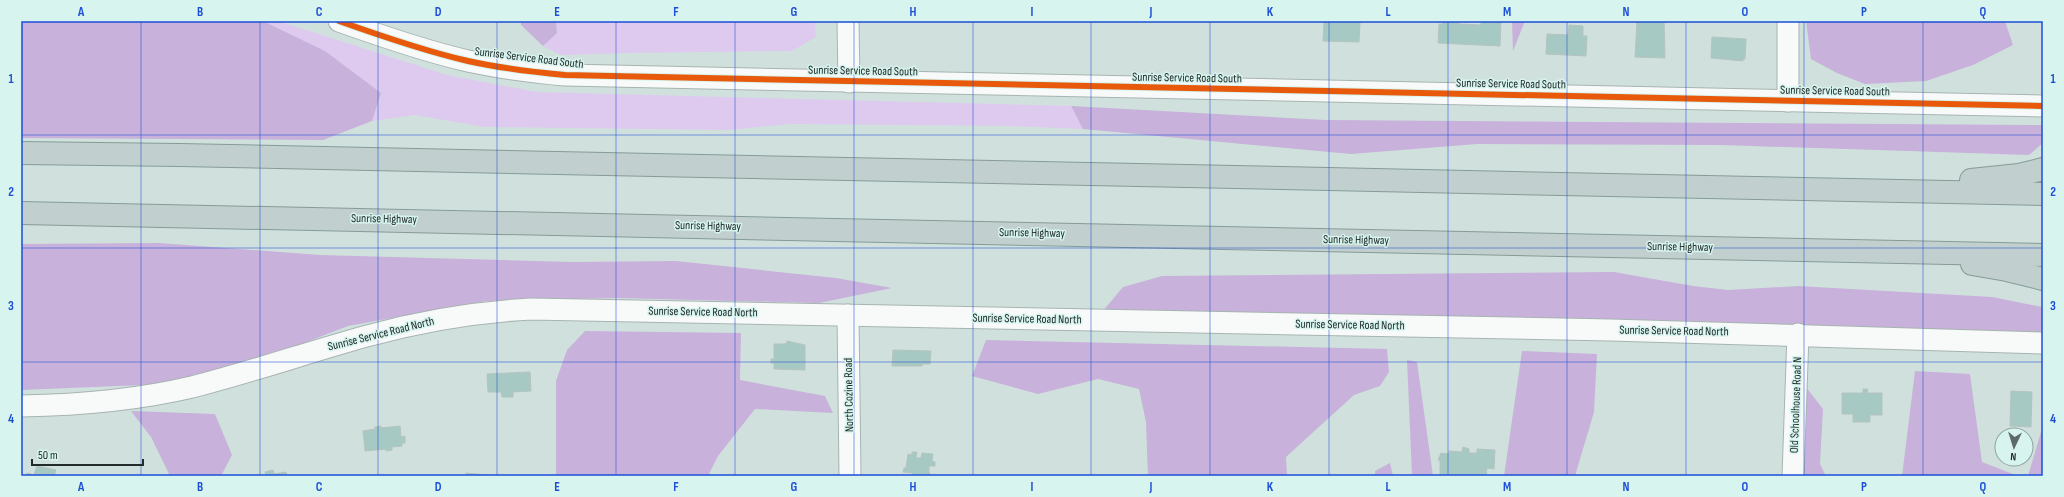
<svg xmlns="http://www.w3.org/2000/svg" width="2064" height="497" viewBox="0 0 2064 497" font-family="'Sofia Sans Condensed',sans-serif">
<rect width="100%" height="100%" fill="#d0e1dd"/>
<g fill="#decaef">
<path d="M263 21H278L447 75 537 92 1071 106 1083 129 1008 126 791 124 728 130 484 127 415 115 372 121 381 93 325 51Z"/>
<path d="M556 21H815L816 37 792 51 628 53 561 55 543 46 557 33Z"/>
</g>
<g fill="#c8b1da">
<path d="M21 21H263L325 51 381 93 372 121 323 140 21 138Z"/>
<path d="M521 21H556L557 33 543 46 521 25Z"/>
<path d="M1512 21H1525L1513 51Z"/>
<path d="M1806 21H2005L2013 45 1973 65 1926 81 1865 84 1837 73 1811 59Z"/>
<path d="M1071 106 1326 120 2043 125V143L2029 155 1721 145 1477 144 1351 154 1083 129Z"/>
<path d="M159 243 320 255 572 262 676 261 836 278 892 288 819 303 616 298 486 301 348 326 242 367 168 384 21 390V244Z"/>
<path d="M1614 272 1693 286 1728 290 1798 286 1992 297 2042 307 2043 332 1102 312 1123 287 1162 276Z"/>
<path d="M585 331 741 333 740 380 825 396 833 413 755 409 718 456 708 476H556V381L567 350Z"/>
<path d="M986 340 1387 349 1389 372 1380 386 1354 395 1286 457 1287 476H1148L1146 422 1139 389 1098 379 1038 394 972 376Z"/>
<path d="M1522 351 1597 354 1594 412 1575 476H1504Z"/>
<path d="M1407 360 1417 362 1433 476H1412Z"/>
<path d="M1915 371 1970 374 1982 462 2018 476H1902Z"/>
<path d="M1806 387 1823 409 1820 464 1826 476H1801Z"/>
<path d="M131 411 215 414 232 455 221 476H170L151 437Z"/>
<path d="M2043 425V476H2028Z"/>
<path d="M1390 463 1393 476H1375V471Z"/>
</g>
<g fill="#a6c9c3" stroke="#b6c3c0">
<path d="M1328 21 1360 22 1359 42 1323 41 1324 22Z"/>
<path d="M1443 21H1459V24L1481 25V21H1501L1500 46 1438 43 1439 24H1443Z"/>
<path d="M1637 21H1664L1665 58 1635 57Z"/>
<path d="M1569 25 1583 26V36H1587L1586 56 1546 54 1547 34 1568 35Z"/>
<path d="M1712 37 1746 39 1745 59H1743V61L1711 58Z"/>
<path d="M787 341 805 345V370L774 369V363H771V359H774V344H784L787 343Z"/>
<path d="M893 350 931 351 930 364H922V366H892Z"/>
<path d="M530 372 531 391 513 392V397H502L501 392H488L487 374Z"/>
<path d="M1863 389H1868L1867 393H1882V415H1870V422H1853V414H1842V393H1863Z"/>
<path d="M2011 391 2032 392 2031 427 2010 426Z"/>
<path d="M381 426V428L400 426 401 437 405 436V443H402V446L392 447V450L386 451V449L365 451 363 431 375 429V427Z"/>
<path d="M1463 447 1469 449V453H1477V449L1495 450 1494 469 1487 468 1486 476H1440V460H1438L1441 453 1449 454V451L1462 452Z"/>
<path d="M912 452H917L916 458H921L922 453 933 454 932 461 935 462V466H929V472L931 476H912L913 473 903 472 904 468H906L908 454 912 455Z"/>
<path d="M37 466 56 470 54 476H26L27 473 34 475Z"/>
<path d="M273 470 274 474 286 472 287 476H266L265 472Z"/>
<path d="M466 473 498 476H466Z"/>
</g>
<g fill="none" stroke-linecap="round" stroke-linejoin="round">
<g stroke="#a7b4b1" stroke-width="23">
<g id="minor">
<path d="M339 21C381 36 424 51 468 61 500 68 532 72 565 75L2043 106"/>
<path d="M848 21 849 82"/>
<path d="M1788 21V101"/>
<path d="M848 315 850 476"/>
<path d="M21 406C78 405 137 400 192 387 251 372 309 352 367 336 421 321 475 312 531 309L1610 330 2043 343"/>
<path d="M1793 476 1798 334"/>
</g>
</g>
<g stroke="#869b97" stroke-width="24">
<g id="highway">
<path d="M21 153 179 155 2043 194"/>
<path d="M1971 180 2019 175 2043 169"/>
<path d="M21 213 2043 255"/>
<path d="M1972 264 2007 270 2043 279"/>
</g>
</g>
<use href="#minor" stroke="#f8fafa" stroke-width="21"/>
<use href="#highway" stroke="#c1d0ce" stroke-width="22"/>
<g stroke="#d7f4ee" stroke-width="8">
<path id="cycleway" d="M339 21C381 36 424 51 468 61 500 68 532 72 565 75L2043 106"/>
</g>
<use href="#cycleway" stroke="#e8590c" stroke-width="6"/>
</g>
<path fill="none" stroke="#1d4ed8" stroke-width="1" stroke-opacity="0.55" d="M141 21V476M260 21V476M378 21V476M497 21V476M616 21V476M735 21V476M854 21V476M973 21V476M1091 21V476M1210 21V476M1329 21V476M1448 21V476M1567 21V476M1686 21V476M1804 21V476M1923 21V476M21 135H2043M21 248H2043M21 362H2043"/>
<g text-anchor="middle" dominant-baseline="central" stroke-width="3" stroke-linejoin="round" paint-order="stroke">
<g font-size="12" fill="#212b2a" stroke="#d7f4ee">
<text transform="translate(529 58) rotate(7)">Sunrise Service Road South</text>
<text transform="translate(863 71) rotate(1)">Sunrise Service Road South</text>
<text transform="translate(1187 78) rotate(1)">Sunrise Service Road South</text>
<text transform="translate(1511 84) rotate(1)">Sunrise Service Road South</text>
<text transform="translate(1835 91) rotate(1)">Sunrise Service Road South</text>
<text transform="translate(384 219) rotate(1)">Sunrise Highway</text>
<text transform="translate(708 226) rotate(1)">Sunrise Highway</text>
<text transform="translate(1032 233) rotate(1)">Sunrise Highway</text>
<text transform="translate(1356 240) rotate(1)">Sunrise Highway</text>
<text transform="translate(1680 247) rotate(1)">Sunrise Highway</text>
<text transform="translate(703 312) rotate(1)">Sunrise Service Road North</text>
<text transform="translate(1027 319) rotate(1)">Sunrise Service Road North</text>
<text transform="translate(1350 325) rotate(1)">Sunrise Service Road North</text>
<text transform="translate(1674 331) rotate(1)">Sunrise Service Road North</text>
<text transform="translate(381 334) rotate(-14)">Sunrise Service Road North</text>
<text transform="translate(849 395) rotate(-91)">North Cozine Road</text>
<text transform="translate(1796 405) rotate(-88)">Old Schoolhouse Road N</text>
</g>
</g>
<rect width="2064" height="497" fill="none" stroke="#d7f4ee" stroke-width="44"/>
<g transform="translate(2014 447) rotate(184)"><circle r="19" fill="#d7f4ee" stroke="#8ea4a0"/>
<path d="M0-3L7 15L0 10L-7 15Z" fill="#5e6b69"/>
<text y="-6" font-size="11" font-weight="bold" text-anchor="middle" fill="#212b2a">N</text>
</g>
<path d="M32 459v6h111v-6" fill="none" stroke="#212b2a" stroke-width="2"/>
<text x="38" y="459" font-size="12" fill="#212b2a" stroke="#d7f4ee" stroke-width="3" paint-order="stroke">50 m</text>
<rect x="22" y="22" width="2020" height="453" fill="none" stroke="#1d4ed8" stroke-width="1.5"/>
<g font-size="13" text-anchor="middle" font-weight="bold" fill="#1d4ed8">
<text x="81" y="16">A</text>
<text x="200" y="16">B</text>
<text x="319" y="16">C</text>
<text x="438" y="16">D</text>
<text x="557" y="16">E</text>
<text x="676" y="16">F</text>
<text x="794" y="16">G</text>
<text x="913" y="16">H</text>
<text x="1032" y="16">I</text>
<text x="1151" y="16">J</text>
<text x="1270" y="16">K</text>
<text x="1388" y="16">L</text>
<text x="1507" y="16">M</text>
<text x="1626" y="16">N</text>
<text x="1745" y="16">O</text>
<text x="1864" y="16">P</text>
<text x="1983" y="16">Q</text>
<text x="11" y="83">1</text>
<text x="2053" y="83">1</text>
<text x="11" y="196">2</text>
<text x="2053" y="196">2</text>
<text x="11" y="310">3</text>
<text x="2053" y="310">3</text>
<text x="11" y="423">4</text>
<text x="2053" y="423">4</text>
<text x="81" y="491">A</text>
<text x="200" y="491">B</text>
<text x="319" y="491">C</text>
<text x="438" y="491">D</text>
<text x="557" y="491">E</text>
<text x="676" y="491">F</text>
<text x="794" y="491">G</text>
<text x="913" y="491">H</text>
<text x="1032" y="491">I</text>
<text x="1151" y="491">J</text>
<text x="1270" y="491">K</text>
<text x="1388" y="491">L</text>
<text x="1507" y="491">M</text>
<text x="1626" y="491">N</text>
<text x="1745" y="491">O</text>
<text x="1864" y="491">P</text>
<text x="1983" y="491">Q</text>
</g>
</svg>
